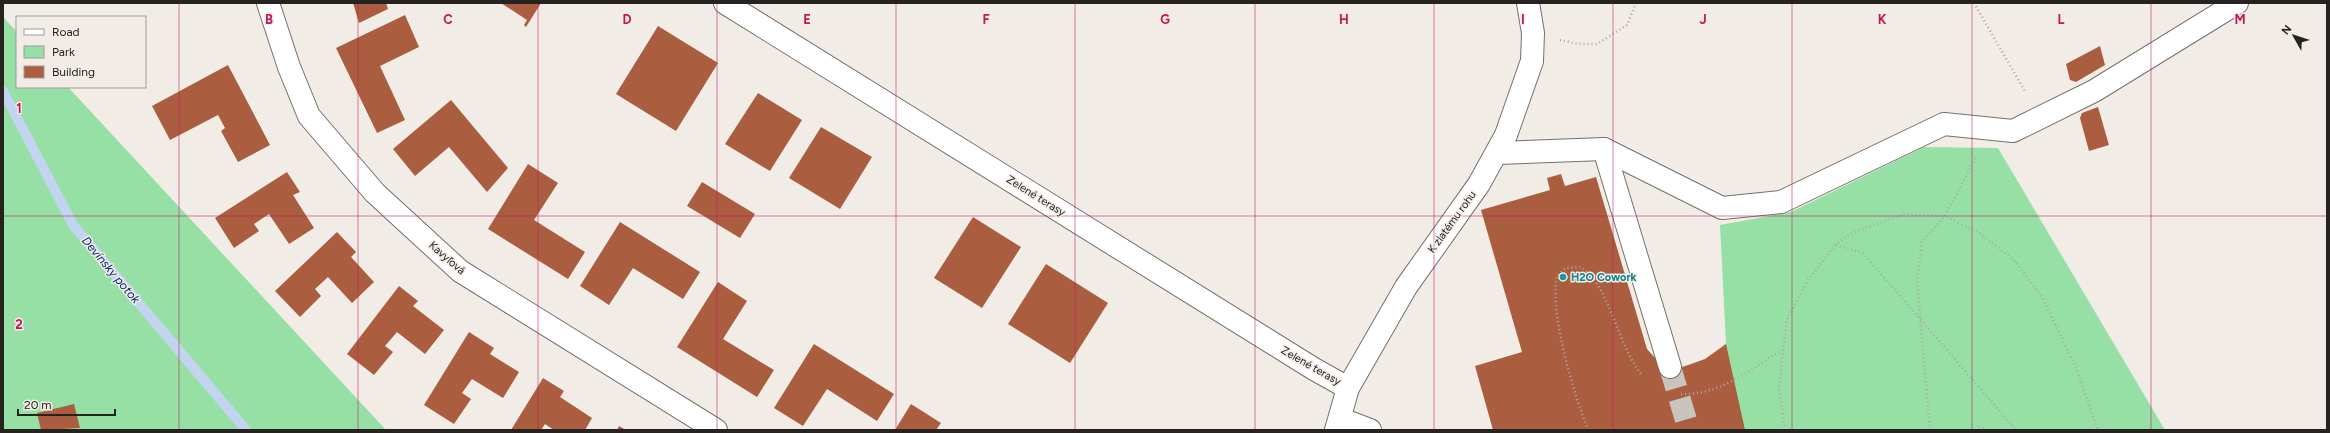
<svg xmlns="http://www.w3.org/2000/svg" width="2330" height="433" viewBox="0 0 2330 433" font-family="Figtree,sans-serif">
<rect width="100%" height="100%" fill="#f2ece6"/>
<g fill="#96e0a6">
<path d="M3 17 17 32V87H68L386 430H3Z"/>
<path d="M1924 147 1998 148 2165 430H1566L1597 242C1608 264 1618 287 1629 309 1635 322 1640 339 1648 351 1670 379 1704 364 1726 344L1720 225 1791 212Z"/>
</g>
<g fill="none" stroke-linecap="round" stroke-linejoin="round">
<path stroke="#c3d4f1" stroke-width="10" d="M3 91 73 225 246 430"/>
</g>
<g fill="#ab5d3f">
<path d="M353 3H386L388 9 359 23Z"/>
<path d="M501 3H541L526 27 524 25 527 20Z"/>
<path d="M405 15 419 47 380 66 405 120 377 133 336 48Z"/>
<path d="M658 26 718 63 676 131 616 94Z"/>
<path d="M2100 46 2105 65 2076 82 2070 80 2066 64Z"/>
<path d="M228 65 270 145 238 162 221 131 225 128 218 115 170 140 152 106Z"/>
<path d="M758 93 802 120 770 171 725 144Z"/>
<path d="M451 100 508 168 487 192 449 147 415 176 393 149Z"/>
<path d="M2098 107 2109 145 2089 151 2080 118 2082 113Z"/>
<path d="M821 127 872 157 840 209 789 178Z"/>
<path d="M528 164 558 183 534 220 585 252 568 279 488 229Z"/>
<path d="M287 172 300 192 293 195 314 228 289 244 269 214 254 224 259 231 234 248 215 218Z"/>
<path d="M1561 174 1565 186 1596 177 1647 349 1655 358 1662 363 1680 368 1705 359 1726 344 1745 430H1493L1475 366 1522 352 1481 210 1550 190 1547 178Z"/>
<path d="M702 182 755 214 740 238 687 206Z"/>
<path d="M973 217 1021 247 982 308 934 278Z"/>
<path d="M620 222 700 272 683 299 633 268 609 305 580 286Z"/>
<path d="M337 232 356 252 351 257 374 282 352 303 328 277 315 289 321 296 300 317 275 291Z"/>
<path d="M1046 264 1108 303 1070 363 1008 324Z"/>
<path d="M718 282 747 301 723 339 774 370 757 397 677 347Z"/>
<path d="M399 286 418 301 413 306 444 330 425 354 397 332 385 346 393 352 374 375 347 354Z"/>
<path d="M469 332 494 348 490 354 519 372 503 398 472 379 462 393 471 399 454 424 424 405Z"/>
<path d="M814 344 894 394 877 421 827 389 803 426 774 408Z"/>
<path d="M543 378 564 391 560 397 592 418 585 430H554L545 424 541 430H511Z"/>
<path d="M74 404 80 428 41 430 37 413Z"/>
<path d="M911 404 941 423 936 430H895Z"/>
<path d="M619 426 626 430H617Z"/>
</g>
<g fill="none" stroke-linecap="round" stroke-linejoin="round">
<path stroke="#c9c4be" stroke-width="22" stroke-dasharray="22 11" stroke-linecap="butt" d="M1670 367 1689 430"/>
<g stroke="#75706b" stroke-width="24">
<g id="minor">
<path d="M268 3 289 67 309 116 375 193 460 271 716 430"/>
<path d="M725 3 1314 369 1348 388"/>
<path d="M1604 149 1670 367"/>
<path d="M1498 153 1604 149 1722 208 1781 202 1944 124 2013 131 2094 91 2237 3"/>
<path d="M1341 419 1370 430"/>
<path d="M1336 430 1348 388 1406 287 1479 184 1506 135 1532 61 1533 33 1528 3"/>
</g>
</g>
<g stroke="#ada8a4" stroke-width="2.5" stroke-dasharray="1 3" stroke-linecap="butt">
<path d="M1974 3 2026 93"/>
<path d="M1560 40 1578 44H1597L1627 25 1636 3"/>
<path d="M1836 245 1863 253 2016 430"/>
<path d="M1681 394C1707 395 1729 384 1751 370 1762 363 1771 355 1783 351"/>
<path d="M1588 430C1574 394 1549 313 1557 276L1566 268 1581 267C1610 286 1618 347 1642 375"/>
<path d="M1785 430 1779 387 1787 319 1808 280 1835 245 1852 233 1904 214 1945 216 1981 234 2014 260 2042 297 2076 368 2098 430"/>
<path d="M1930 430 1917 280 1922 242 1945 216 1977 156"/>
<path d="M1976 430 1979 427 1989 430"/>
</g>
<use href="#minor" stroke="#fff" stroke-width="22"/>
</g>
<path fill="none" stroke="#c2185b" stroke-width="1" stroke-opacity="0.55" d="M179 3V430M358 3V430M538 3V430M717 3V430M896 3V430M1075 3V430M1255 3V430M1434 3V430M1613 3V430M1792 3V430M1972 3V430M2151 3V430M3 216H2327"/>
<circle fill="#0f9aa8" stroke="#f2ece6" stroke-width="1.5" cx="1563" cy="277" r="4"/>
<g text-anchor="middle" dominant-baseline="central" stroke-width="3" stroke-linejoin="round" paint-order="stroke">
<g font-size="11" fill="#252220" stroke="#f2ece6">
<text transform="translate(1036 196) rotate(32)">Zelené terasy</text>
<text transform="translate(1452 222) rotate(-54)">K zlatému rohu</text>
<text transform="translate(447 258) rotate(41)">Kavyľová</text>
<text transform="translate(1311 366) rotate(30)">Zelené terasy</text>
</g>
<g font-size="11" font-weight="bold" fill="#0d838f" stroke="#f2ece6" text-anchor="start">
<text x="1571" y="277">H2O Cowork</text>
</g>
<g font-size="12" font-style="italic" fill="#002774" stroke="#f2ece6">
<text transform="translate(111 270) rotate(50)">Devínsky potok</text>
</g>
</g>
<g font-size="13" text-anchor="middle" font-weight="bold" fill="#c2185b" stroke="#f2ece6" stroke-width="3" stroke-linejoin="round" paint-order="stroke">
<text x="269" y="24">B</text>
<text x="448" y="24">C</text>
<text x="627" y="24">D</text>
<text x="807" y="24">E</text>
<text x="986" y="24">F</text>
<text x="1165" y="24">G</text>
<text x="1344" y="24">H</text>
<text x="1523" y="24">I</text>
<text x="1703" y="24">J</text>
<text x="1882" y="24">K</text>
<text x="2061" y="24">L</text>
<text x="2240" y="24">M</text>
<text x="19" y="113">1</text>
<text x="19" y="329">2</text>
</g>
<rect width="2330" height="433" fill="none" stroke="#252220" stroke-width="8"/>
<rect x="16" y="16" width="130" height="72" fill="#f2ece6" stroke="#a09b97"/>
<rect x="24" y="29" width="20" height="6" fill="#ffffff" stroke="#a09b97"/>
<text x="52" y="36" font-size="12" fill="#252220">Road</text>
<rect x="24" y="46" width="20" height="12" fill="#96e0a6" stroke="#a09b97"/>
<text x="52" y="56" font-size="12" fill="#252220">Park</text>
<rect x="24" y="66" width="20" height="12" fill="#ab5d3f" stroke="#a09b97"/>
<text x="52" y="76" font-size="12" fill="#252220">Building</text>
<g transform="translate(2294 36) rotate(309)" stroke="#f2ece6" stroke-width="3" paint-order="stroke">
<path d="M0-3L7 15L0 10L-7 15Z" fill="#252220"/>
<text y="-6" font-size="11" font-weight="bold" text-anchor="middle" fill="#252220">N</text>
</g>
<path d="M18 409v6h97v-6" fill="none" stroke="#252220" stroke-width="2"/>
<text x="24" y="409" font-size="12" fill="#252220" stroke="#f2ece6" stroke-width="3" paint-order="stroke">20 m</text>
</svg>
